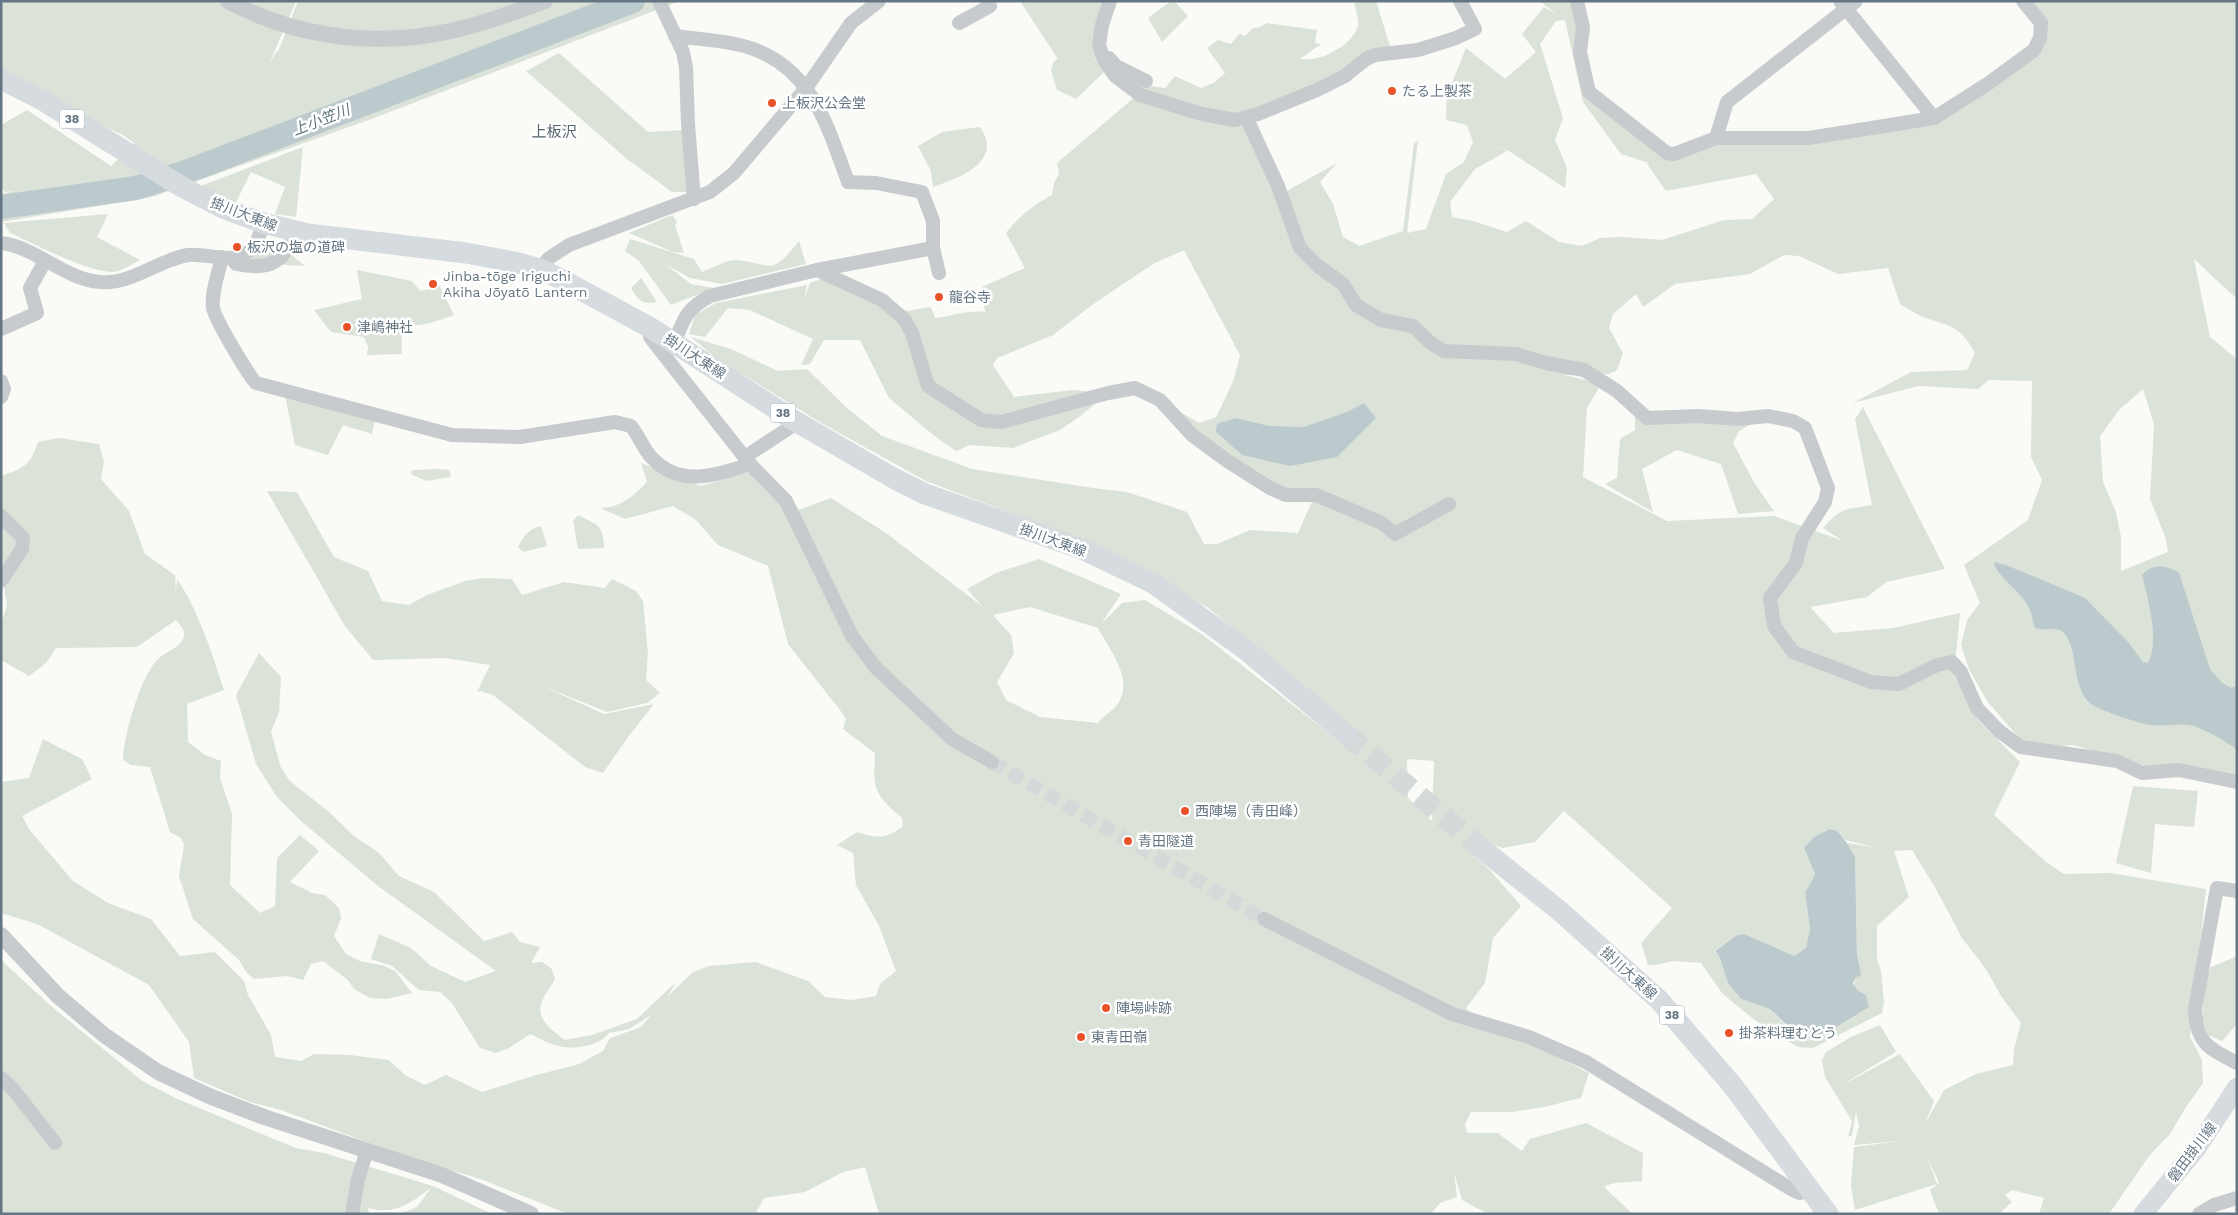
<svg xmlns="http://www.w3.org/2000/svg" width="2238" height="1215" viewBox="0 0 2238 1215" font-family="'Work Sans','Noto Sans JP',sans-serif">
<rect width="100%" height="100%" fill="#fafaf7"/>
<g fill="#dbe2d8" fill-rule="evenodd">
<path d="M1 1H296L269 64 277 51 278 52 298 1H541L515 13 559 1H680L366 121 152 197 1 222V194L14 191 5 192 1 187V125L27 110 111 166 134 143 123 135 73 112 1 70Z"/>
<path d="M1020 1H1105L1100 58 1095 59 1104 72 1076 99 1057 90 1051 70 1054 61 1058 59Z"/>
<path d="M1171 1H1174L1188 16 1162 42 1148 18Z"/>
<path d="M1354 1H1376L1390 46 1362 53 1349 67 1249 125 1288 212 1287 191 1337 163 1320 182 1333 204 1343 237 1359 246 1403 231 1414 144 1418 140 1407 233 1426 229 1446 174 1464 162 1473 142 1467 125 1446 120 1447 95 1466 48 1505 79 1536 52 1522 34 1544 7 1556 14 1540 1H1576L1589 92 1667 153 1716 138H1809L1934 118 2027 55 2041 25 2025 1H2237V299L2194 259 2210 337 2237 359V779L2146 766 2073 745 2040 747 2020 739 1987 701 1969 669 1961 645 1967 620 1980 603 1964 565 2028 520 2042 480 2031 457 2032 381 1989 380 1978 389 1918 386 1853 403 1911 372 1967 370 1975 353C1959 324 1948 326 1921 316 1914 313 1907 308 1900 304L1888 268 1838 274 1799 256 1784 255 1750 274 1675 284 1643 307 1636 294 1613 314 1609 328 1623 353 1617 370 1609 374 1565 375 1601 384 1587 408 1583 477 1667 521 1774 516 1843 541 1823 528C1842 506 1846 510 1872 505L1855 419 1863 407 1945 569 1886 582 1867 597 1810 607 1834 633 1893 628 1960 613 1954 675 1978 720 2020 762 1994 815 2046 862 2064 874 2110 873 2206 889 2190 1037 2202 1060 2203 1083 2186 1107 2170 1134 2149 1156 2109 1214H2039L2044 1198 2012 1190 2005 1195 2012 1202 1999 1214H1939L1930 1190 1939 1183 1926 1154 1937 1184 1855 1210 1851 1186 1854 1147 1901 1141 1854 1145 1859 1126 1856 1112 1852 1135 1848 1137 1852 1121 1825 1077 1822 1060 1826 1052 1851 1037 1880 1025 1896 1052 1840 1086 1900 1054 1934 1101 1925 1124 1944 1090 1976 1074 2013 1065 2014 1049 2021 1023 2001 996 1986 969 1962 938 1936 889 1912 850 1894 851 1909 897 1877 926V959L1881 971 1884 1002 1882 1013 1813 1048 1798 1047 1764 1027 1737 1006 1722 993 1701 963 1673 961 1656 965H1648L1641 943 1672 908 1564 811 1535 842 1503 848 1486 842 1474 856 1489 869 1521 906 1493 938 1485 983 1466 1008 1470 1012 1462 1021 1526 1041 1589 1073 1581 1098 1544 1107 1512 1112H1471L1465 1124 1467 1133H1501L1499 1134 1522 1151 1530 1139 1586 1123 1643 1153 1642 1181 1615 1183 1605 1186 1606 1189 1633 1214H1488L1462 1200 1454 1172 1457 1197 1440 1203 1431 1214H879L865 1167 843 1172 805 1192 764 1198 755 1214H568L483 1180 394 1152 281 1110 250 1102 194 1078 189 1042 149 985 37 924 1 913V782L29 778 43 739 82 759 92 779 22 816 29 829 73 881 108 903 151 919 180 956 215 952 244 981 248 995 271 1035 275 1057 301 1061 314 1054 350 1055 389 1060 405 1075 425 1085 446 1075 482 1092 533 1076 579 1064 603 1051 610 1038 641 1027 651 1015 629 1029 609 1033C599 1046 575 1050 559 1046 549 1044 539 1038 530 1034L509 1048 496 1053 480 1048 452 1003 440 992 419 990 392 966 371 959 379 934 411 948 431 966 465 982 496 971 378 886 302 822 277 797 256 764 236 695 259 653 281 677 279 712 271 732 281 768 290 781 329 812 355 837 378 852 399 876 434 892 484 941 512 932 520 942 540 947 531 963 542 962 551 968 555 978C552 987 546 991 543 999 534 1019 551 1029 565 1040L592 1035 637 1019 676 982 668 996 693 972 709 966 756 962 808 981 825 997 851 1000 876 996 880 984 896 971 879 926 856 885 853 853 837 845 857 832C877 838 885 840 903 826L902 818C874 794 873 790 875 753L843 729 846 719 840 710 788 644 768 566 718 545 696 520 673 506 625 519 600 508C620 508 634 496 647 482L641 463 701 486 753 471 798 510 831 498 886 533 983 607 967 589 996 573 1039 559 1121 594 1101 624 1122 603 1145 600 1203 635 1339 741 1250 642 1207 607 1110 562 1003 510 926 481 823 424 716 358 691 337 731 349 778 371 807 369 847 408 882 436 972 469 1093 488 1127 492 1187 512 1204 544H1217L1250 530 1298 533 1315 495 1297 496 1226 460 1160 400 1199 423 1216 417 1233 382 1240 355 1184 250 1155 263 1138 274 1092 305 1053 335 997 358 993 365 1014 397 1072 390 1108 393 1079 417 1060 430 1013 448 970 445 956 451 937 438 889 398 860 340H824L810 364 801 365 813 339 750 310 728 308 705 337 689 334 695 315 716 303 807 285 804 299 810 283 830 276 871 302 907 311 931 307 935 318C953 316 968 310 985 312L982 287 1025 268 1006 233C1019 216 1033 205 1052 195L1054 183 1059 174 1057 163 1136 96 1127 83 1165 88 1175 76 1201 88 1214 83 1225 73 1207 48 1218 40 1231 44 1239 34 1245 36 1253 28H1258L1267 23 1317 30 1315 43 1321 44 1300 59C1319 63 1354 45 1358 25 1359 18 1355 8 1354 1ZM1565 20 1583 102 1621 154 1649 163 1647 164 1666 191 1756 174 1774 199 1752 219 1724 220 1662 240 1621 237 1600 238 1582 246 1559 242 1526 221 1507 232 1473 221 1452 217 1450 202 1475 169 1507 151 1493 146 1509 151 1565 188 1567 168 1555 140 1563 118 1540 44 1556 21ZM2143 389 2154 424 2150 499 2165 536 2168 552 2121 571V537L2116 512 2103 482 2100 436 2119 410ZM1030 607 1098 628C1109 649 1132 676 1120 700 1115 711 1104 714 1098 723L1040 717 1006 700 997 682 1014 653 1011 635 993 615ZM1407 759 1434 761 1432 821 1408 798ZM1832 829 1845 840 1874 847 1847 843 1855 857 1857 954 1860 975 1855 978 1854 986 1869 1007 1813 1040 1797 1037 1770 1009 1741 999 1728 983 1719 956 1714 951 1737 935 1752 939 1794 956 1806 948 1810 929 1805 893 1815 874 1804 848Z"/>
<path d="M559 53 648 132 684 130 697 192H672L627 159 526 71Z"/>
<path d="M980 127C1004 162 959 178 933 187L931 171 918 146 942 132Z"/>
<path d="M303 147 296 217 275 214 285 187 251 172 235 204 198 187Z"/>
<path d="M108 214 97 237 140 260C132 264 121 272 111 272 83 270 37 245 10 233L4 223Z"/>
<path d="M672 215 677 222 675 225 684 253 673 252 629 233Z"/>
<path d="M630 239 694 259 702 272C711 269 725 260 735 260 773 263 770 278 799 241L806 264 722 284 690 278 665 264 691 284 714 288 671 305 639 261 625 251Z"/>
<path d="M266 240 280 246 305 266 249 263Z"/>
<path d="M357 270 412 281 420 291 431 289 439 285 454 315C439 320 416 331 401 321L402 354 367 355 368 347 364 337 331 332 314 310 362 299Z"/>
<path d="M641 278 657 302C642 305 638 300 631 288Z"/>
<path d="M285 395 375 420 372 434 343 425 328 455 295 445Z"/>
<path d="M1635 417 1648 424 1758 420 1739 431 1733 443 1755 484 1774 511 1738 514 1721 464 1677 450 1642 469 1653 512 1605 484 1617 478 1620 439 1635 430Z"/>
<path d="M59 438 99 444 104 461 101 479 129 511 145 554 175 575 176 593 177 579C197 607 213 656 224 690L187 704 188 742 205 755 221 761 220 778 232 814 230 885 260 913 275 906 277 858 300 835 319 851 290 882 312 893 325 895 339 908 341 918 334 936 346 954 360 961 385 966 395 971 412 993 386 999 370 998 354 989 348 980 323 961 311 964 303 980 287 976 254 979 246 972 239 960 193 919 179 876 184 845 181 838 170 832 150 767 131 765 123 760C124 735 140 677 158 659 165 652 182 647 184 636 185 629 180 625 176 620L137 647 56 648 46 663 29 676 1 660V623L7 606 4 587 1 585V476C24 468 30 466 38 442Z"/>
<path d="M438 469 449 470 451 477 426 481 411 474 412 470Z"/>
<path d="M267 491 297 492 334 557 368 571 382 601 409 605 427 595 465 581 484 578 512 579 522 595 564 582 605 588 612 579 636 591 643 601 648 653 646 680 660 693 647 703 607 712 540 685 604 714 654 704 628 737 603 773 585 767 493 695 480 691 477 692 490 665 445 658 373 660 345 626Z"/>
<path d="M578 515C599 526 603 524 604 548L578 549 573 521Z"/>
<path d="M541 526 547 546 523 552 518 547C524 535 529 529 541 526Z"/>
<path d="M2133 786 2198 791 2194 827 2155 824 2151 873 2116 863Z"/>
<path d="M2237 956V1024L2222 1041 2208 1035 2202 1019 2205 981 2211 967Z"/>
<path d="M1 960 51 1006 141 1080 175 1098 296 1148 324 1153 433 1186 492 1214H399L417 1207 431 1188C409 1204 396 1215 368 1208L369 1214H1Z"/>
</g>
<g fill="#bdcacd">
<path d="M1364 403 1376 418 1337 457 1290 466 1242 455 1216 432 1217 424 1236 418 1269 426 1304 427 1347 412Z"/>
<path d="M1995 562 2006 565 2085 598 2128 642 2143 662 2148 663C2160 640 2148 600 2142 575 2152 563 2167 565 2179 573L2210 669 2222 683 2231 688 2237 686V750C2228 742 2201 727 2189 725 2177 723 2163 727 2151 725 2138 723 2108 713 2096 707 2069 694 2081 650 2063 632 2055 625 2043 633 2034 627 2031 594 2009 591 1994 565Z"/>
<path d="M1830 829 1837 831 1847 843 1855 857 1857 954 1861 975 1855 978 1853 984 1858 991 1866 995 1869 1007 1833 1029 1813 1038H1804L1792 1030 1770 1009 1741 999 1728 983 1719 956 1715 951 1737 935 1744 934 1794 956 1806 948 1810 929 1805 893 1815 874 1804 848 1814 837Z"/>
</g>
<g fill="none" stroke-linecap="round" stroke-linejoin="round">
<path stroke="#bdcacd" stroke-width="24" d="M1 207 136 188 186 172 633 1"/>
<path stroke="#d4d9da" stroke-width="14" stroke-dasharray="14 7" stroke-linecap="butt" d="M992 762 1264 919"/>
<path stroke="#d4d9da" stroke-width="21" stroke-dasharray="21 11" stroke-linecap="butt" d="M1346 734 1481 848"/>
<g stroke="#c7cbce" stroke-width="14">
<path d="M659 1 683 52 686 67 688 124 694 199"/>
<path d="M1110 1 1102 25 1099 45 1104 60 1115 76 1140 95 1202 114 1235 120 1258 114 1317 90 1345 76 1366 59 1375 55 1418 50 1456 38 1475 29 1460 1"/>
<path d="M1577 1 1583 27 1580 52 1589 92 1667 153 1674 154 1716 138H1809L1934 118 1989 83 2034 50 2040 38 2041 23 2023 1"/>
<path d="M1840 1 1934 118"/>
<path d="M959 23 990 6 987 1"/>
<path d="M675 36C696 39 719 40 740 45 810 62 826 122 848 182L876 183 922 192 933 221V248L939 273"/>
<path d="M1109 58 1116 66 1146 81"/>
<path d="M1246 117 1278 186 1300 248 1318 266 1343 284 1356 305 1381 320 1413 326 1432 344 1444 351 1516 354 1546 363 1584 370 1617 391 1647 418 1698 416 1738 419 1768 416 1793 421 1805 428 1828 488 1825 502 1802 538 1796 563 1770 598 1774 626 1793 652 1871 682 1899 684 1937 665 1952 662 1961 672 1977 708 1999 731 2021 747 2117 761 2142 773 2179 770 2237 782"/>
<path d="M1716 138 1727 102 1856 1"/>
<path d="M1 243C36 247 64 279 100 282 131 285 158 260 188 255 204 253 232 263 244 255 256 248 260 235 263 223"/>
<path d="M222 257C219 272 211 292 213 308 216 321 247 373 256 383L452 435 520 437 615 422 631 426C639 436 644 450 652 458 680 488 717 475 750 464"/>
<path d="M232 259 236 264C269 271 284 263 295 232"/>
<path d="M540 269 549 258 569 245 710 192 734 173 806 88 851 23 879 1"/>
<path d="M817 270 882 300 904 319 912 333 928 386 981 420 1001 422 1108 393 1135 388 1160 400 1192 435 1226 460 1270 488 1286 495H1316L1382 523 1395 534 1449 504"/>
<path d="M651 328 650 337 660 350 750 464 786 501 852 636 876 668 952 739 992 762"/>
<path d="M1 329 37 313 30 288 45 261"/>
<path d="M674 343C684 319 686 309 710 296L817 270 933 248"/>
<path d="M1 381 4 389 1 397"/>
<path d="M745 457 792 426 795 421"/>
<path d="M1 516 23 538 22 549 1 581"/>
<path d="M2237 891 2217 888 2195 1009C2196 1043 2208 1048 2237 1063"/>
<path d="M1264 919 1452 1014 1529 1037 1586 1062 1791 1189 1800 1193 1808 1189"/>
<path d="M1 1078 13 1089 55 1143"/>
<path d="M352 1214 358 1179 367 1150"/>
<path d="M2199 1214 2214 1205 2237 1198"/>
</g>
<g stroke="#c7cbce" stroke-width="16">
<path d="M228 1C291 35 364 46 435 34 472 28 509 14 545 1"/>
<path d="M1 935 58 996 104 1035 158 1072 209 1096 264 1117 442 1175 531 1214"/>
</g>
<path stroke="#d6dbdf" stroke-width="19" d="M2143 1214 2197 1148 2237 1087"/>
<g stroke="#d6dbdf" stroke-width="21">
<path d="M1 79 44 101 182 187 225 209 263 223 308 234 466 253 519 263 540 269 557 277 651 328 795 421 895 479 925 494 1082 549 1153 583 1246 650 1346 734"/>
<path d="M1481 848 1561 912 1659 1000 1733 1086 1828 1214"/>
</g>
</g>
<g fill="#e85328" stroke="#fff" stroke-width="2">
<circle cx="1392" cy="91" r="5"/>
<circle cx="772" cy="103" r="5"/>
<circle cx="237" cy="247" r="5"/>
<circle cx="433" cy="284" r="5"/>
<circle cx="939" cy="297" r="5"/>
<circle cx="347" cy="327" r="5"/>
<circle cx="1185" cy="811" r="5"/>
<circle cx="1128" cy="841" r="5"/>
<circle cx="1106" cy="1008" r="5"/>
<circle cx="1729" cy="1033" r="5"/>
<circle cx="1081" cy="1037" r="5"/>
</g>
<g text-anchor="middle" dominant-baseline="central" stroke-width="5" stroke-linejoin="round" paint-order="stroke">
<g fill="#fff" stroke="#929fa8" stroke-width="1">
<rect x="59.5" y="109.5" width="25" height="19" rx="4"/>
<rect x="770.5" y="403.5" width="25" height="19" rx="4"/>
<rect x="1659.5" y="1005.5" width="25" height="19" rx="4"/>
</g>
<g font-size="12" font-weight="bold" fill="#647683">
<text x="72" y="119">38</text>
<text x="783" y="413">38</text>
<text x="1672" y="1015">38</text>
</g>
<g font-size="14" fill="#647683" stroke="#fff" text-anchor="start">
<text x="1402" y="91">たる上製茶</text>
<text x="782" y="103">上板沢公会堂</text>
<text x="247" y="247">板沢の塩の道碑</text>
<text x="443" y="276">Jinba-tōge Iriguchi<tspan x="443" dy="16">Akiha Jōyatō Lantern</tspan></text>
<text x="949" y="297">龍谷寺</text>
<text x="357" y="327">津嶋神社</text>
<text x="1195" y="811">西陣場（青田峰）</text>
<text x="1138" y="841">青田隧道</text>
<text x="1116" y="1008">陣場峠跡</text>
<text x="1739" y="1033">掛茶料理むとう</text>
<text x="1091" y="1037">東青田嶺</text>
</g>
<g font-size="14" fill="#647683" stroke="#fff">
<text transform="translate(244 214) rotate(21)">掛川大東線</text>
<text transform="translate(695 356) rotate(33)">掛川大東線</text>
<text transform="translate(1053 540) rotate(20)">掛川大東線</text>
<text transform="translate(1629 973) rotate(42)">掛川大東線</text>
<text transform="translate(2192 1152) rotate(-53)">磐田掛川線</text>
</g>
<g font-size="15" font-style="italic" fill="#5e757c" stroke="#fff">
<text transform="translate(321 120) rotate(-21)">上小笠川</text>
</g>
<g font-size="15" fill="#56646e" stroke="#fff">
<text x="554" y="132">上板沢</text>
</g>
</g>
<rect width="2238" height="1215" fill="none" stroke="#647683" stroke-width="5"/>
</svg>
